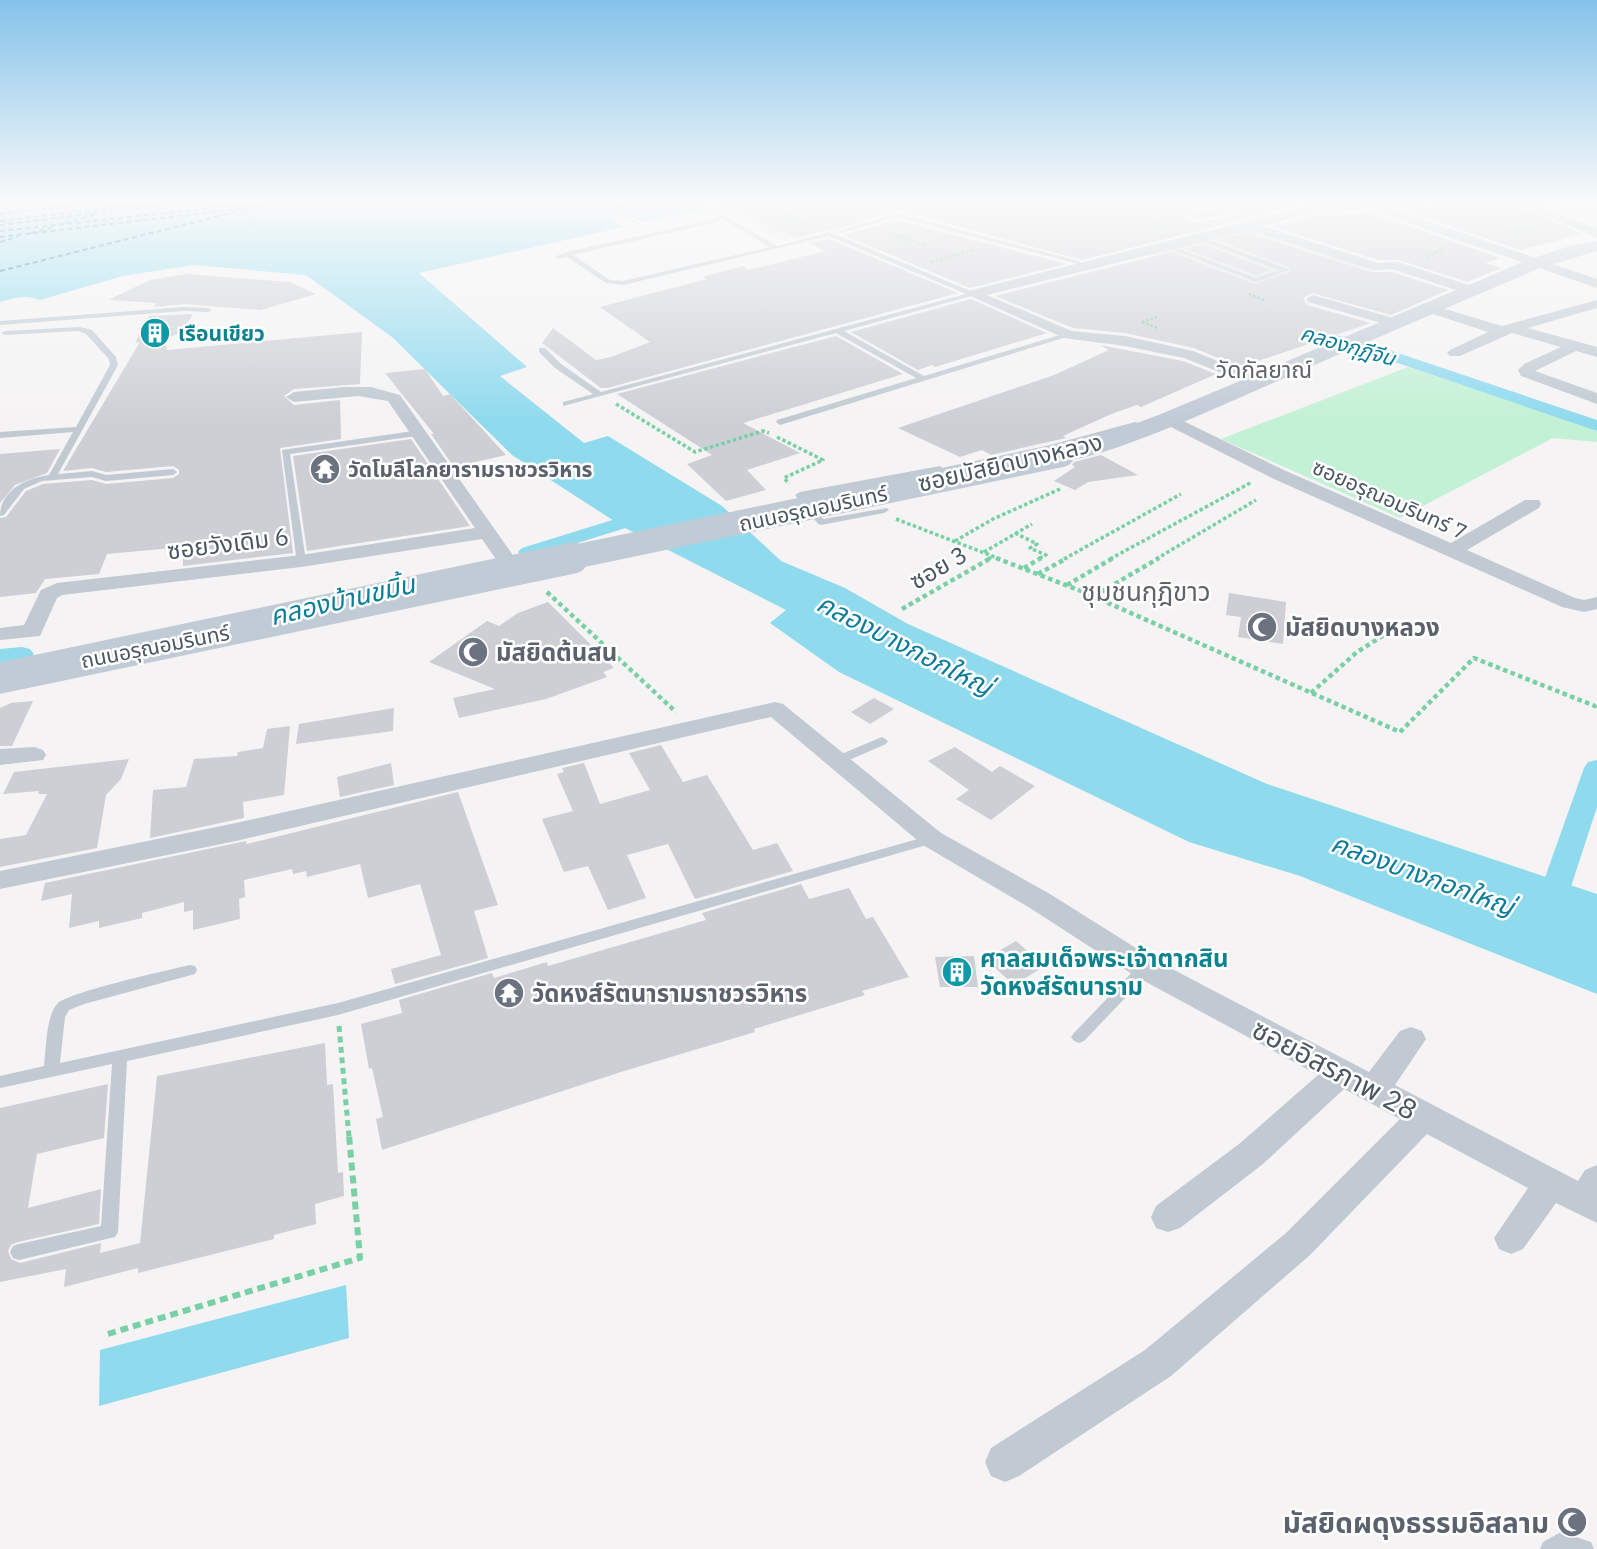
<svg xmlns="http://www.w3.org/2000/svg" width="1597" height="1549" viewBox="0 0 1597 1549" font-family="'IBM Plex Sans','Noto Sans Thai',sans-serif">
<rect width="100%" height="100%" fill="#f5f3f3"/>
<g fill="#e6e4e5">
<path d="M713 204H776L838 226 785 241Z"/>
<path d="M1250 225 1379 270 1275 304 1147 254Z"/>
</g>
<path fill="#c3f1d5" d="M1408 367 1597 430V442L1553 438 1400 518 1221 439Z"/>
<g fill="#90daee">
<path d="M0 204H699L706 209 643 222 625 213 609 217 623 227 419 273 527 367 500 376 584 443 608 436 722 506 781 561 845 588 908 624 1267 784 1597 894V994L1300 876 1189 842 839 672 770 623 786 610 625 528 512 455 392 337 306 275 193 265 123 276 40 300C26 294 14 298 0 302Z"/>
<path d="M346 1285 349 1338 99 1406 100 1350Z"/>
</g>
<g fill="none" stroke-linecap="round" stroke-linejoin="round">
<g fill="#90daee" fill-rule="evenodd">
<path d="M1297 324 1383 348 1597 420V431L1371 354 1291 332 1289 329Z"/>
<path d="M651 508 658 510 661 514 658 518 529 558 522 556 518 552 522 548Z"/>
<path d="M22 647 30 649 34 654 30 659 0 663V649Z"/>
<path d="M1597 760V807L1562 914 1557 922 1547 925 1537 922 1532 914 1584 768 1588 762Z"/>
</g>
<g stroke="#0c7c9b" stroke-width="2" stroke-dasharray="5 3.5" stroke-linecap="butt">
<path d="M618 211 621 204"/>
<path d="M0 214 85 204"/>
<path d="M0 221 144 204"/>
<path d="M65 223 97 214"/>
<path d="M0 225 169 204"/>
<path d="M0 231 249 204"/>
<path d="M31 233 53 227"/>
<path d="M0 237 253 207"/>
<path d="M0 242 19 236"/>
<path d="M0 271 267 204"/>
</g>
</g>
<g fill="#cdcfd5">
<path d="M726 204H1221L1194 209 1187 214V218L1194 223 1244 214 1246 204H1303L1082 260 897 210 834 231 829 229 797 238Z"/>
<path d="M1431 204H1516L1582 234 1521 250 1406 211 1433 207Z"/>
<path d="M1379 212 1381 216 1500 258 1485 263 1501 268 1467 282 1399 260H1378L1272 226 1312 216Z"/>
<path d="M896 220 1067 264 970 288 844 235Z"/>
<path d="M1249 233 1371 272H1392L1448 290 1391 315 1312 293 1303 298 1307 305 1371 323 1240 367 1194 348 1125 333 1073 328 995 296 1171 252 1255 284 1291 271 1289 267 1218 240Z"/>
<path d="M829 239 958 293 607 388H601L542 343 553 328 596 360 611 357 650 342 600 307 707 279 702 277 743 266 749 270 825 251 809 243Z"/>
<path d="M1203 244 1271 270 1256 275 1185 249Z"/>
<path d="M186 274 290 282 316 294 260 310 184 304 154 307 156 303 108 300 150 280Z"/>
<path d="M971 299 1047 333 935 367 932 365 918 370 851 332Z"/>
<path d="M193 314 182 333 165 338 167 350 362 332 360 384 294 389 284 396 294 405 340 400 341 439 280 448 293 553 183 566V547L107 554 99 574 45 579 36 593 0 597V518L6 517 26 491 43 484 92 480 106 484 173 478 179 474V470L173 466 106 472 92 468 63 471 140 342 135 343 149 316Z"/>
<path d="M836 336 903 374 743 423 800 453 747 470 766 490 726 501 687 464 712 455 617 394Z"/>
<path d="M1100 345 1183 361 1216 374 1141 407 1137 405 1111 414 1063 436 1066 438 991 455 982 450 960 457 898 428 1054 375 1109 350Z"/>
<path d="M425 369 443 396 450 394 506 455 454 467 431 434H434L385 373Z"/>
<path d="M411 439 470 526 307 551 293 456Z"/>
<path d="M60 449 47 473 15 485 0 503V454Z"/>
<path d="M1101 455 1138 475 1088 482 1075 490 1054 481 1075 467 1072 465 1074 462Z"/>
<path d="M1229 593 1286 602 1283 644 1238 637 1241 617 1226 615Z"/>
<path d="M548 602 614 668 603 672 607 677 546 699 459 718 453 698 495 689 429 662 487 621 499 626 518 613Z"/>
<path d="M874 698 894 709 870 724 851 712Z"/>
<path d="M33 701 12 746H0V708L11 703Z"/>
<path d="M394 708 393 731 296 744 299 724Z"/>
<path d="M290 726 284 795 243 802 244 818 150 838 153 790 186 787 194 759 237 756 238 752 263 748 267 729Z"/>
<path d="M661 745 683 782 707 775 753 850 777 843 793 871 695 899 668 844 627 855 646 898 608 910 588 866 564 872 542 819 573 811 557 774 564 772 562 768 584 763 600 804 650 790 629 753Z"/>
<path d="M955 747 992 772 1000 766 1035 786 991 820 956 799 969 790 928 761Z"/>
<path d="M129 759 121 779 106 795 97 848 0 867V839L26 835 47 794H38L39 791 3 794 14 772Z"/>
<path d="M391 763 394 785 340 797 337 777Z"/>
<path d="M458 792 498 905 474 911 488 958 395 984 391 969 441 955 420 884 368 898 360 864 307 877 306 871 293 874 292 869 244 880 245 897 239 899 240 919 193 930V910L184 912V902L142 913V918L99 928V921L69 928 72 894 41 901 45 883 246 841 247 844Z"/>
<path d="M801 884 809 899 849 888 866 919 873 917 909 977 862 991 865 995 754 1029 755 1032 624 1071 382 1150 376 1119 383 1117 372 1068 369 1069 361 1024 402 1013 399 1000 492 973 494 978 547 962 548 966 706 920 702 913Z"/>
<path d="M1016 941 1045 966 1014 985 985 959Z"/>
<path d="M974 956 978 987H940L935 957Z"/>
<path d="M325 1043 327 1085 333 1084 338 1173 343 1172 344 1196 315 1204 316 1224 274 1235V1239L138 1273V1268L64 1287 66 1269 0 1282V1108L108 1084 104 1138 37 1154 28 1208 101 1189 99 1224 18 1242 11 1245 8 1251 11 1259 20 1263 101 1243 100 1253 140 1243 157 1076Z"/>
</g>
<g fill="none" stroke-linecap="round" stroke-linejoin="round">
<g stroke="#7ad0a6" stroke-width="2.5" stroke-dasharray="2.5 2" stroke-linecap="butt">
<path d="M759 204 807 224"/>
<path d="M1155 204 1180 212"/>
<path d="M618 211 638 223"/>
<path d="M1156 223 1167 227"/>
<path d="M888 233 925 245"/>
<path d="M1509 233 1539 227"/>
<path d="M1427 257 1445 248"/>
<path d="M931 262 974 250"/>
<path d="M1249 294 1264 300"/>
<path d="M1142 322 1157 328"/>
<path d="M1142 322 1157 317"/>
</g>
<g stroke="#7ad0a6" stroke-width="3.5" stroke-dasharray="3.5 2.5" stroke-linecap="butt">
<path d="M616 404 695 452 763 431 769 433"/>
<path d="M777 437 823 460 784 478 789 484"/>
<path d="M896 519 1000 559"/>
<path d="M1015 533 1037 544 1030 548 1046 555 1038 559"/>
<path d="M955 541 993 519 1060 489"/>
<path d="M984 552 1032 524"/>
<path d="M988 559 992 557"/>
<path d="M1064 559 1181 494"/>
<path d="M1110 559 1252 482"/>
<path d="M1156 559 1256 500"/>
</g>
<g stroke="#7ad0a6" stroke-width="4.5" stroke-dasharray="4.5 3.5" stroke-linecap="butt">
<path d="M996 558 1081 591 1400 732 1474 658 1595 706 1597 703"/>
<path d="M1024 568 1041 558"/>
<path d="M1038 574 1067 558"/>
<path d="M1067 585 1113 558"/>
<path d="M547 592 676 712"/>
<path d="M1094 596 1159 558"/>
<path d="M902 609 991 558"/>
<path d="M1311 693 1357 652 1392 630"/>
</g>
<path stroke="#7ad0a6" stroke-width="5" stroke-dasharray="6 4.5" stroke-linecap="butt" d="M339 1026 349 1137"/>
<path stroke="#7ad0a6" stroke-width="6" stroke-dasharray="8 5" stroke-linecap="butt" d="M108 1334 360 1258 349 1135"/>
<g fill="#c1cad2" fill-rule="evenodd">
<path d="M896 213 1079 261 1084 267 1079 268 1075 263 896 217 841 233 836 232Z"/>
<path d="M722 214 777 246 830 232 975 293V295L844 331 924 376 1066 333 1073 335 780 425 776 422 777 420 916 378 836 333 563 406V402L593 394 555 368 539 352V348H545L561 364 601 392 966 294 829 236 623 285 606 283 567 257 557 259 554 257 567 252 715 219ZM722 219 770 247 623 281 610 280 573 255 717 222Z"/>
<path d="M1201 237 1288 269 1289 270 1256 282 1166 247 1171 246 1256 278 1279 270 1199 240V238Z"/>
<path d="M184 307 208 308 212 310 208 312 184 311 0 325V321Z"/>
<path d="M80 327 92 330 116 357 118 365 58 474 92 471 106 475 173 469 177 472 173 475 106 481 92 477 42 481 24 489 4 515 0 516C0 490 27 478 49 475L73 432 0 438V432L76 427 110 365 109 359 86 334 79 331 5 335 1 333 5 331Z"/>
<path d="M1135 422 1138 423V427L1047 450 1043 447Z"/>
<path d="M420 430 423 431V435L290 454 306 561 301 564 297 563 282 450Z"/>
<path d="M940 466 944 469 943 471 806 497 823 519 887 508 889 510 884 513 821 525 818 524 795 495 800 492Z"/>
<path d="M882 737 888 741 886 744 840 764 836 765 830 761 832 758Z"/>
<path d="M932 835 937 836 938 839 937 842 338 1015 127 1061 118 1232 115 1237 19 1260 13 1258 10 1252 13 1246 19 1244 101 1226 112 1064 0 1088V1076L44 1066C46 1050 46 1014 58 1003 70 992 168 970 190 965L195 966 197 970 195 974 84 1004 69 1010 65 1017 60 1063 338 1003Z"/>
<path d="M1145 963 1150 964 1152 968 1150 972 1084 1041 1079 1043 1074 1041 1071 1037 1074 1033 1140 964Z"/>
<path d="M1561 1532 1591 1542 1594 1549H1540L1543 1542Z"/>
</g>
<g fill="#c1cad2" fill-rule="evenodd">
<path d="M1239 204 1244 205V211L1194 220 1188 216 1194 212Z"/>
<path d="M1425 204 1419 208 1392 209 1597 279V288L1382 214 1381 209 1312 213 1263 226 1378 263 1398 262 1478 288V294H1468L1392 269 1372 270 1249 230 987 295 1072 331 1125 336 1193 351 1263 379 1265 382 1257 387 1184 358 1125 346 1064 338 966 294 968 291 1312 205Z"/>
<path d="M1518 204H1536L1597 229V238Z"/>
<path d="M1313 295 1400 320 1402 323 1395 327 1308 302 1306 299Z"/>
<path d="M1597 300V308L1528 328 1597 347V357L1576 351 1535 371 1597 393V404L1521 376 1518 370 1524 364 1561 347 1512 333 1460 356H1450L1447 353 1450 350 1488 332 1427 312 1425 309 1432 305 1502 326Z"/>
<path d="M345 387H371L400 395 517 561 514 565H500L482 539 301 567 62 595 57 598 40 636 0 640V628L24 625 41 590 57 583 301 555 475 528 388 401 358 396 294 402 286 397 294 392Z"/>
<path d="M1169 414 1286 471 1451 543 1525 500H1539L1541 504 1539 508 1467 550 1575 598 1584 600 1597 597V609L1584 612 1562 607 1274 479 1163 423 1161 419Z"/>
<path d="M775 702 783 704 941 833 1050 894 1155 960 1369 1072 1400 1031 1411 1027 1422 1031 1426 1039 1395 1085 1578 1181 1585 1170 1597 1165V1223L1556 1203 1523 1249 1511 1254 1499 1249 1494 1238 1528 1188 1427 1134 1310 1255 1171 1376 1019 1476 1005 1482 991 1476 985 1462 991 1448 1145 1350 1286 1233 1400 1119 1344 1089 1263 1164 1180 1228 1168 1232 1156 1228 1151 1217 1156 1206 1239 1144 1318 1075 1135 976 1030 908 923 845 771 717 236 841 0 889V871L236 823Z"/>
<path d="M34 747 43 750 46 755 43 760 0 765V749Z"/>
</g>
<path fill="#c1cbd6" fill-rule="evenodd" d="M1597 241V251L1540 268C1456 304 1371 340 1287 377 1246 394 1088 469 1054 460L1050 455 1054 450 1094 439 1161 414 1528 260 1573 245Z"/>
<path stroke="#c1cbd6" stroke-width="24" d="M564 559 1062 455"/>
<path stroke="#c1cbd6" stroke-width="31" d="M0 678 573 558"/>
</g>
<linearGradient id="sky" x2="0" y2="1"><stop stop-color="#85c3ea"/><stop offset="0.48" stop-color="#fafafa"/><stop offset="1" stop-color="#fafafa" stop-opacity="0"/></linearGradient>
<rect width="1597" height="421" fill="url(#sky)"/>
<defs>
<g id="building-disc" transform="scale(1.575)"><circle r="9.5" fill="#0f9aa8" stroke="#fff"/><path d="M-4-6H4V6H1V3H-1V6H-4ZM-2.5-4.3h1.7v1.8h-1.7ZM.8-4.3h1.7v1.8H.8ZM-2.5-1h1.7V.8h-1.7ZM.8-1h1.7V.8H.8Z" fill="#fff"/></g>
<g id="temple-disc" transform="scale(1.575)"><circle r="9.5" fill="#6b7280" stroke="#fff"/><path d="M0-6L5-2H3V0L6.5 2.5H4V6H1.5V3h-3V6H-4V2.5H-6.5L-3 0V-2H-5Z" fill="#fff"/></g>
<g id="mosque-disc" transform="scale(1.575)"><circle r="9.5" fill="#6b7280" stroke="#fff"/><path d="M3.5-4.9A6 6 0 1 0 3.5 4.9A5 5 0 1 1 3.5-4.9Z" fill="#fff"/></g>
</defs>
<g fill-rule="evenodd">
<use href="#building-disc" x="155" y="333"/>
<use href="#temple-disc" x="325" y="469"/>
<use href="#mosque-disc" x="1262" y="627"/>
<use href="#mosque-disc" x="473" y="652"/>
<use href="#building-disc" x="957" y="972"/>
<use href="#temple-disc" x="509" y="993"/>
<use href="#mosque-disc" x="1572" y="1522"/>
</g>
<g text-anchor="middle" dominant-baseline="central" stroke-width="5" stroke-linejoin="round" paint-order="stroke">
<g font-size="21" font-weight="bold" fill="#0d838f" stroke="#fff" text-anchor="start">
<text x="178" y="333">เรือนเขียว</text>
</g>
<g font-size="21" font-style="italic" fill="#0c7c9b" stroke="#fff">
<text transform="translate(1348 345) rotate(16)">คลองกุฎีจีน</text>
</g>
<g font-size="21" font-weight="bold" fill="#5b616d" stroke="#fff" text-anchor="start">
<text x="348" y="469">วัดโมลีโลกยารามราชวรวิหาร</text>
</g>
<g font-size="21" fill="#4a5661" stroke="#fff">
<text transform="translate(1390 499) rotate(24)">ซอยอรุณอมรินทร์ 7</text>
<text transform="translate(813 508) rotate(-12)">ถนนอรุณอมรินทร์</text>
<text transform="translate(155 646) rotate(-11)">ถนนอรุณอมรินทร์</text>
</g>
<g font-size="23" fill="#5f6368" stroke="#fff">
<text x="1264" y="369">วัดกัลยาณ์</text>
</g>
<g font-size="24" fill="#4a5661" stroke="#fff">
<text transform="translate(1010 462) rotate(-13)">ซอยมัสยิดบางหลวง</text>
<text transform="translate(228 543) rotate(-7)">ซอยวังเดิม 6</text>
<text transform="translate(938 567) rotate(-30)">ซอย 3</text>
</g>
<g font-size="24" font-weight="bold" fill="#5b616d" stroke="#fff" text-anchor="start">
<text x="1285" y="627">มัสยิดบางหลวง</text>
<text x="496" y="652">มัสยิดต้นสน</text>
<text x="532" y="993">วัดหงส์รัตนารามราชวรวิหาร</text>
</g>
<g font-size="24" font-weight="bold" fill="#0d838f" stroke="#fff" text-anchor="start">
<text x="980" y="958">ศาลสมเด็จพระเจ้าตากสิน<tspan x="980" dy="28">วัดหงส์รัตนาราม</tspan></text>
</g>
<g font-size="26" fill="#5f6368" stroke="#fff">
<text x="1146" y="591">ชุมชนกุฎิขาว</text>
</g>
<g font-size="26" font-style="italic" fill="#0c7c9b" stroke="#fff">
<text transform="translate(342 599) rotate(-13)">คลองบ้านขมิ้น</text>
<text transform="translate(905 644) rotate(27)">คลองบางกอกใหญ่</text>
<text transform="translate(1423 874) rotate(20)">คลองบางกอกใหญ่</text>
</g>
<g font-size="28" fill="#4a5661" stroke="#fff">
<text transform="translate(1335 1069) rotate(28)">ซอยอิสรภาพ 28</text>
</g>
<g font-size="28" font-weight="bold" fill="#5b616d" stroke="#fff" text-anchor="end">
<text x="1549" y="1522">มัสยิดผดุงธรรมอิสลาม</text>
</g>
</g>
</svg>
